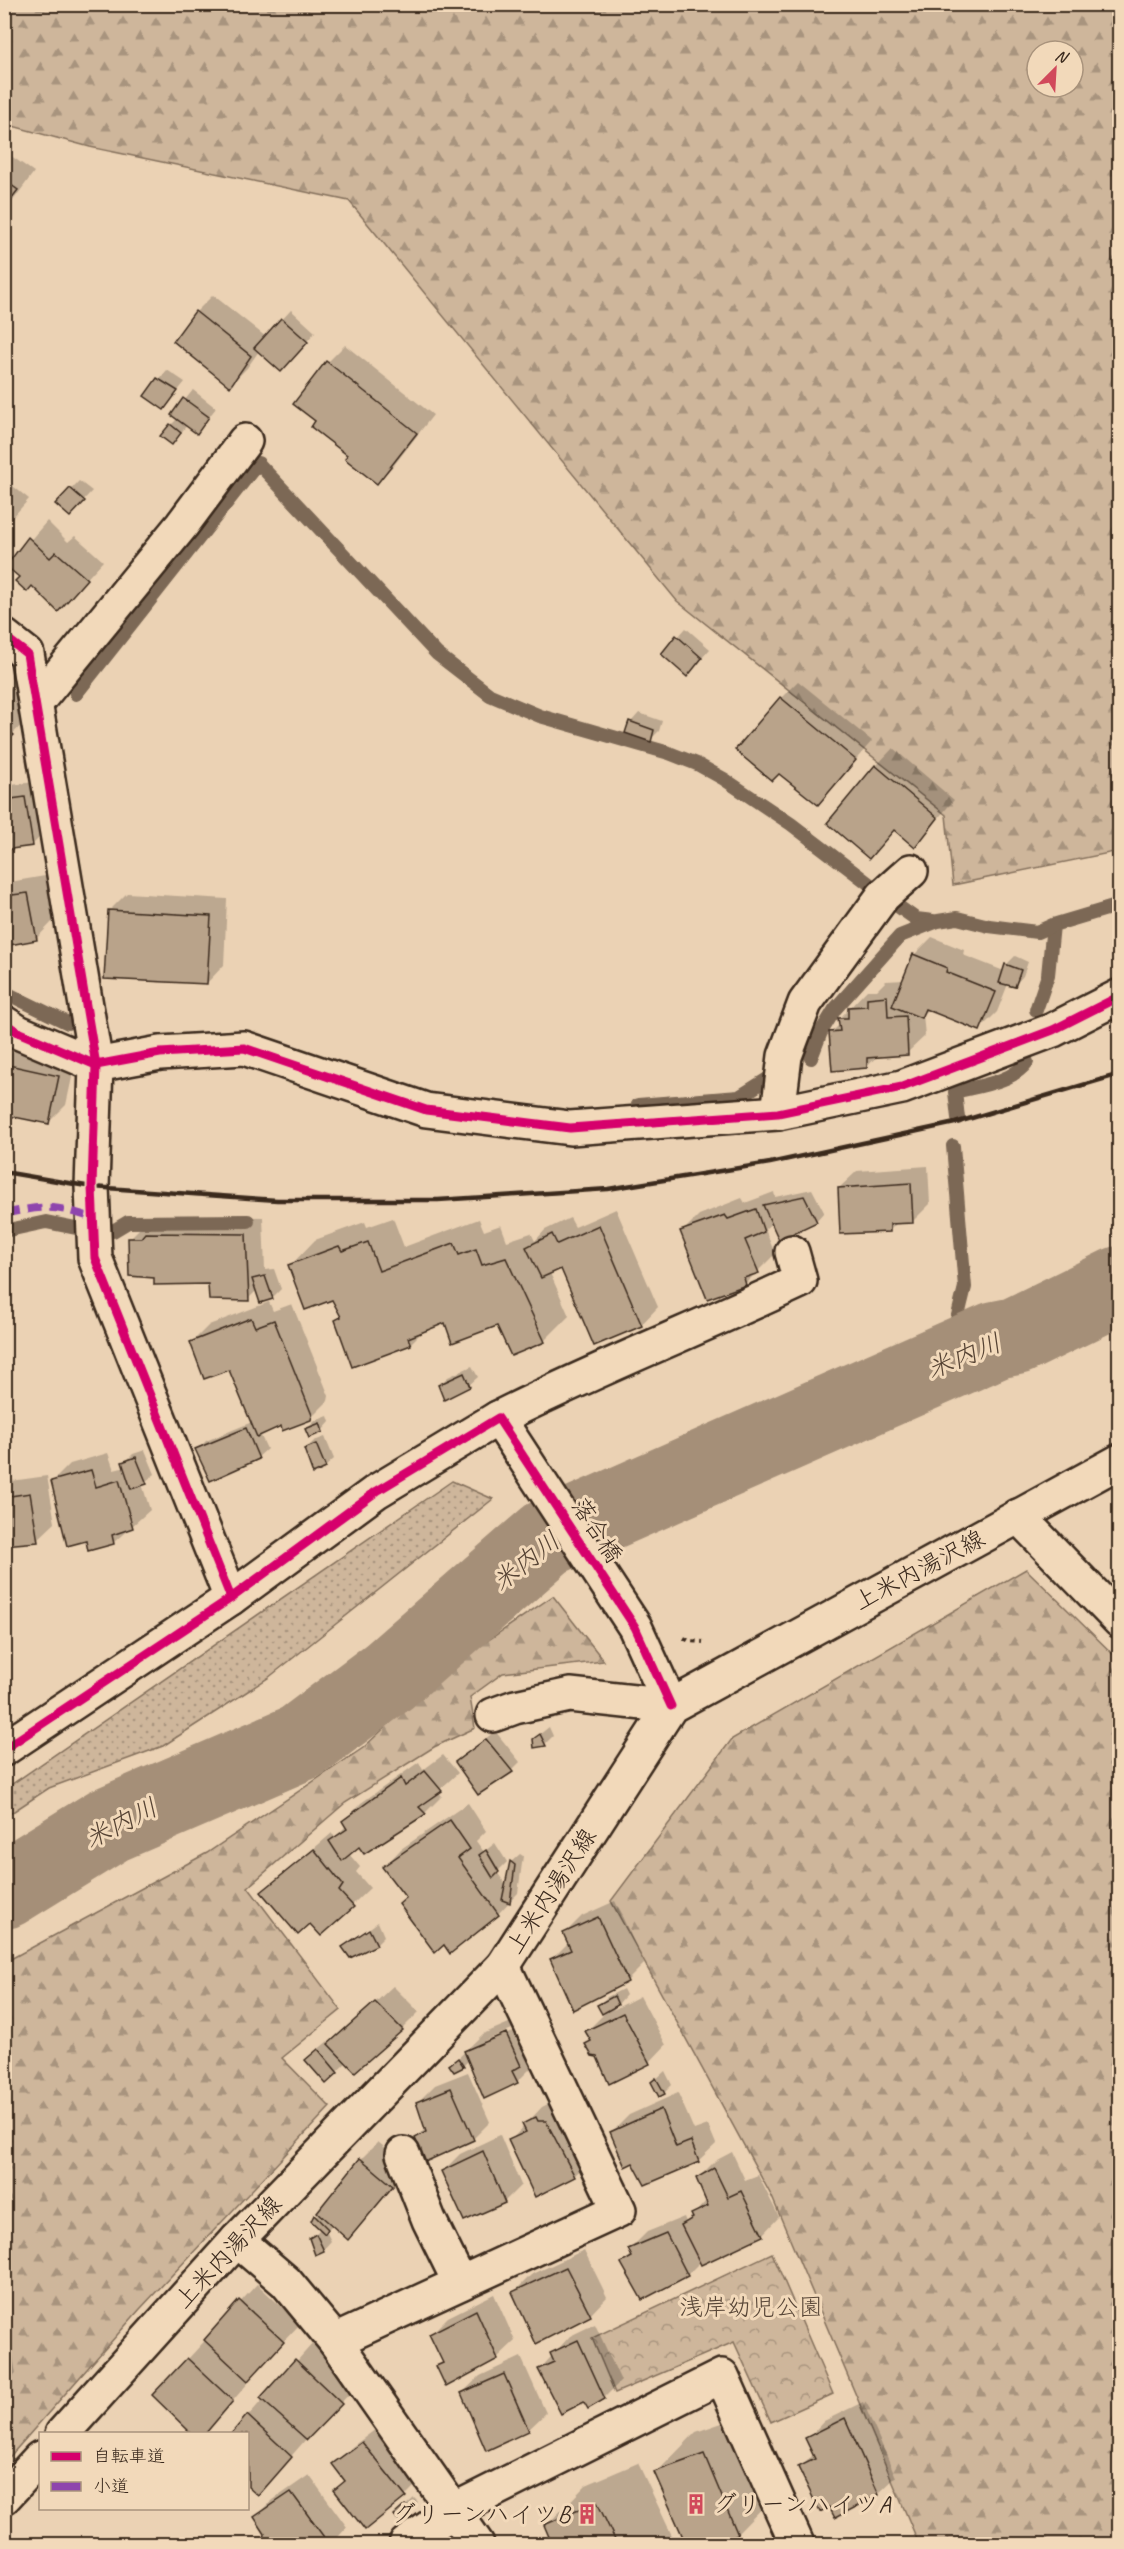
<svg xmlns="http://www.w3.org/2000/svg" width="1124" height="2549" viewBox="0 0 1124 2549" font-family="Caveat,'Klee One',sans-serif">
<defs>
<pattern id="grass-dots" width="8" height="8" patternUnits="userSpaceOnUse" patternTransform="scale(1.5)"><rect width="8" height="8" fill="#ceb69b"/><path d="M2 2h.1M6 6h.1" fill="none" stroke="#a8947e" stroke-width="1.8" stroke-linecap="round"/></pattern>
<pattern id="forest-firs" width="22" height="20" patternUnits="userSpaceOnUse" patternTransform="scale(1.5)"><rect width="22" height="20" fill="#ceb69b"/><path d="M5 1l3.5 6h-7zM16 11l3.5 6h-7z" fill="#a8947e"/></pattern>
<pattern id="park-crowns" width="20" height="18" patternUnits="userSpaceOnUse" patternTransform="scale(1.5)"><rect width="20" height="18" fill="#ceb69b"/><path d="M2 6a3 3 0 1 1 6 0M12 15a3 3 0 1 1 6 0" fill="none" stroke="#a8947e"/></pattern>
</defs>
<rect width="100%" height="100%" fill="#ebd2b4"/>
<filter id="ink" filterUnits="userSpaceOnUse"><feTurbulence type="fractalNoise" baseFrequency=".0167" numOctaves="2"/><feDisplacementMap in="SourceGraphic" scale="12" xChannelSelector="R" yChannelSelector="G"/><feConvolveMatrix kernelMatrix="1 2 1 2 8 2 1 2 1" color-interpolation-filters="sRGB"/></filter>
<g filter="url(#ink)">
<path fill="url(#grass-dots)" stroke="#84705c" stroke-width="1.5" d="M452 1481 493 1499 268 1678 163 1746 49 1788 5 1817V1789Z"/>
<g fill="url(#forest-firs)" stroke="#84705c" stroke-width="1.5" fill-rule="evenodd">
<path d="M4 5H1119V851L953 885 946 815 677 601 349 201 90 147 5 124ZM1037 51H1073V87H1037Z"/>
<path d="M1026 1569 1119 1660V2544H919L772 2197 611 1901 732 1739Z"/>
<path d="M553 1596 604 1661 503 1673 470 1697 475 1728 434 1747 345 1803 248 1887 341 2010 282 2058 330 2107 140 2309 5 2462V1962L207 1853 363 1748 452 1665Z"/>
</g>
<path fill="url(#park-crowns)" stroke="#84705c" stroke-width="1.5" d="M772 2253 833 2394 771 2422 734 2342 615 2393 592 2338Z"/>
<g fill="#0003" fill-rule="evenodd">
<path d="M4 151 34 172 4 213Z"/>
<path d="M213 295 266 337 291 310 315 332 289 362 259 351 247 368 230 385 196 312Z"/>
<path d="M345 345 433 415 394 465 377 482 317 420 295 404 328 362Z"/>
<path d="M167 370 185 382 164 408 146 395Z"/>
<path d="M193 390 216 408 197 432 187 425 180 434 171 425 178 418 173 415Z"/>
<path d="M4 479 29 499 4 527Z"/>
<path d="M79 481 92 491 78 506 57 504Z"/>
<path d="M47 521 68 542 75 536 103 561 58 610 8 566Z"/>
<path d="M686 628 710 649 687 675 663 654Z"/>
<path d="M4 681 25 702 30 717 4 742Z"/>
<path d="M798 681 872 741 818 803 781 698Z"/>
<path d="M639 713 662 721 659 731 650 740 631 722Z"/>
<path d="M893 748 954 800 914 846 895 829 869 857 876 766Z"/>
<path d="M42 781 50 827 32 845 4 849V786Z"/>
<path d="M45 876 53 921 36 939 4 944V883Z"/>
<path d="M127 893 227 899 224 965 207 983 110 910Z"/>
<path d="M932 937 964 950 963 955 1004 971 1006 965 1015 956 1028 962 1023 976 1015 985 1008 984 997 1012 980 1029 928 1009 923 1014 925 1036 907 1053 878 1055 867 1067 831 1033 840 1024V1018L867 990H877L886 981 904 980 914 955Z"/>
<path d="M18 1047 76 1059 66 1105 48 1123 4 1113V1061Z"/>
<path d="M928 1166 930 1204 913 1221 898 1222 889 1231 839 1188 857 1171Z"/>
<path d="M812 1189 824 1212 816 1221 773 1222 765 1229 775 1254 745 1284 682 1232 699 1215 742 1198 745 1203 774 1192 775 1197Z"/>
<path d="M616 1209 658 1307 641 1325 562 1267 550 1273 569 1316 544 1341 498 1324 446 1321 424 1330 410 1344 337 1320 342 1315 333 1298 290 1266 315 1240 365 1222 367 1227 393 1218 404 1247 479 1219 484 1231 501 1225 507 1241 531 1233 535 1241 545 1230 570 1218 575 1227Z"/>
<path d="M164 1216 263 1217 265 1270 274 1269 281 1289 272 1298 257 1290 248 1299 209 1283 155 1276 130 1238 147 1221 159 1222Z"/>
<path d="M269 1302 273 1311 292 1304 329 1396 328 1401 310 1419 282 1424 260 1434 267 1449 258 1457 197 1450 206 1441 252 1422 230 1368 192 1342 209 1325Z"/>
<path d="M472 1366 478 1377 469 1385H439L448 1377Z"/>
<path d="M328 1416 330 1422 322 1431 307 1429 315 1421Z"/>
<path d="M325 1437 334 1459 325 1467 306 1449 314 1441Z"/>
<path d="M145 1450 155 1474 142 1484 150 1510 113 1543 87 1539 53 1481 70 1464 108 1453 114 1470 126 1467 124 1463 133 1454Z"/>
<path d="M47 1476 55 1523 37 1540 12 1543 4 1550V1482Z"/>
<path d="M549 1727 553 1736 545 1744 534 1739Z"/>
<path d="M495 1731 520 1762 512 1770 457 1762Z"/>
<path d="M443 1755 458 1773 438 1791 442 1796 425 1813 364 1852 360 1845 349 1854 360 1867 356 1872 370 1888 321 1934 311 1922 263 1892 332 1833 335 1837 346 1826 344 1821 361 1803 419 1762 423 1770Z"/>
<path d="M468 1803 486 1831 476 1841 484 1852 495 1843 507 1862 497 1872 506 1885 511 1862 520 1854 523 1856 518 1893 498 1914 407 1897 384 1867 401 1849Z"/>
<path d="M615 1901 644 1964 627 1981 552 1959 569 1942 565 1933 582 1916Z"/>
<path d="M378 1922 384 1936 376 1944 344 1947Z"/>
<path d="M393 1986 419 2012 402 2029 347 2062 326 2082 316 2051 328 2041 330 2045Z"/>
<path d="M623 1989 626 1995 613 2010 640 1996 666 2045 649 2063 598 2056 587 2044 592 2039 587 2031 609 2009 599 2005 607 1997Z"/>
<path d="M523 2017 534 2065 517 2082 469 2060 463 2066 451 2065 483 2034ZM512 2029 513 2032 484 2044V2041Z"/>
<path d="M665 2071 672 2085 664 2093 653 2082Z"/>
<path d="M468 2072 490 2122 473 2139 416 2138 426 2128 417 2103 435 2085Z"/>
<path d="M678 2093 694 2130 708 2125 716 2144 698 2161H634L612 2132 629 2115Z"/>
<path d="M554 2101 592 2159 574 2176 510 2141 542 2107Z"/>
<path d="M500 2135 521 2185 504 2202 443 2171 460 2154Z"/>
<path d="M378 2142 410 2168 348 2238 333 2224 326 2231 331 2241 323 2250 311 2238 321 2228 313 2220 361 2159Z"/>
<path d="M732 2152 745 2180 758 2175 779 2217 762 2235 701 2261 687 2275 623 2263 632 2254 630 2249 647 2232 684 2217 686 2222 693 2215 707 2200 698 2178 715 2161Z"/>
<path d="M584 2250 607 2297 590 2315 514 2292 531 2275Z"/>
<path d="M257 2284 300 2324 247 2380 249 2382 204 2434 188 2359Z"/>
<path d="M494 2294 515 2341 497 2358 438 2366 444 2360 431 2334 448 2317Z"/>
<path d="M7 2320 16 2374 4 2385V2321Z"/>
<path d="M595 2324 621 2381 604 2398 585 2400 540 2369 570 2336Z"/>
<path d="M313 2343 358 2385 307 2438 258 2494 248 2485V2416Z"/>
<path d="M521 2357 546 2413 528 2430 462 2393 480 2376Z"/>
<path d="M863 2402 896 2477 878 2494 800 2468 814 2454 807 2439 824 2421Z"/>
<path d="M745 2415 777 2493 737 2534 713 2544H688L656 2473 696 2432Z"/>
<path d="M380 2426 422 2479 405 2496 346 2480 334 2464 352 2447Z"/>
<path d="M638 2463 675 2542 673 2544H554L546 2526 586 2485Z"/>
<path d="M309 2475 347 2527 332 2544H265L267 2533 256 2517 273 2500Z"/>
<path d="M414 2498 418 2502 409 2511 404 2507Z"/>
<path d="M763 2536 767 2544H743Z"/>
</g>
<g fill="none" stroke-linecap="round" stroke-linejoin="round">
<g stroke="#7b6754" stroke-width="14">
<path d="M76 694 258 463 437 654 490 695 540 716 669 753 697 764 724 779 791 824 872 886"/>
<path d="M892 902 916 919 933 921"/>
<path d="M4 992 68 1023"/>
<path d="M1036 1010 1048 975 1053 925 1120 905"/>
<path d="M811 1058 821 1032 835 1009 900 936 938 921 957 918 989 926 1037 932 1053 925"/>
<path d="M638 1105 739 1097 774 1075"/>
<path d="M958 1118 955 1092C978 1086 1013 1082 1027 1062"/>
<path d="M4 1231 46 1222 76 1228"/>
<path d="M113 1231 128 1222 248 1221"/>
<path d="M936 1367 952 1340 965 1287 953 1146"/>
</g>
<path stroke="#a58f78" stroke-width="78" d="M4 1890 109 1825 301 1742 389 1676 547 1538 996 1340 1016 1336 1120 1285"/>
</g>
<g fill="#b9a38a" stroke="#3b2a1e" stroke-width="1.5">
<path d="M4 180 18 190 4 208Z"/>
<path d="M195 311 251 356 230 387 173 341Z"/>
<path d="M281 318 308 342 281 372 254 348Z"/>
<path d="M326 361 417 433 377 484 345 459 347 455 311 427 315 421 293 404Z"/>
<path d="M157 378 178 391 164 410 144 396Z"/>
<path d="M183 398 209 417 197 434 171 415Z"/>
<path d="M170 424 181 433 172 445 160 436Z"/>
<path d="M70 488 85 501 70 517 55 504Z"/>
<path d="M28 537 50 558 56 552 87 579 58 612 32 586 27 592 15 581 19 577 6 566Z"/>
<path d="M676 635 702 658 687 677 661 654Z"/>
<path d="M780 697 856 760 818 805 779 774 772 781 735 750Z"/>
<path d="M4 716 8 720 5 727 14 735 4 744Z"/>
<path d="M629 721 654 730 651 742 625 733Z"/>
<path d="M875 765 938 818 915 848 894 830 869 859 827 823Z"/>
<path d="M25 797 33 846 4 850V800Z"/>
<path d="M28 893 37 940 4 946V896Z"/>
<path d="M108 910 211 916 207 984 104 979Z"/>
<path d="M913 954 947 968 946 972 996 992 980 1031 925 1009 921 1018 892 1006Z"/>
<path d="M1005 964 1021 970 1015 987 999 983Z"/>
<path d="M887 996 888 1017 906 1016 908 1055 867 1058V1068L832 1071 829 1032 840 1031 838 1018H848V1007L867 1006V998Z"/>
<path d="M4 1064 59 1076 49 1124 4 1115Z"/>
<path d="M911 1183 913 1223 890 1224V1232L840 1234 838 1188Z"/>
<path d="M804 1196 817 1222 779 1240 763 1205Z"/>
<path d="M756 1209 764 1232 745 1240 759 1273 744 1278 746 1285 707 1299 680 1231 725 1215 728 1219Z"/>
<path d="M599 1225 642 1326 594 1346 561 1269 541 1278 526 1247 552 1234 557 1244Z"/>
<path d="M145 1233 246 1234 249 1301 209 1300 208 1284 154 1285V1278L129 1276 128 1238H141Z"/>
<path d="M368 1242 379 1271 454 1243 459 1255 476 1249 482 1265 506 1258 545 1342 511 1356 497 1326 452 1343 445 1323 408 1338 411 1345 352 1367 335 1320 341 1317 332 1300 305 1310 288 1265 339 1246 342 1251Z"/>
<path d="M265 1276 273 1299 260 1303 252 1279Z"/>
<path d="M251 1318 255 1327 274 1320 312 1415 311 1420 282 1431 281 1426 257 1437 229 1370 204 1379 190 1342Z"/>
<path d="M464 1373 470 1387 444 1400 438 1385Z"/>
<path d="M320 1423 323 1432 309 1438 305 1429Z"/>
<path d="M246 1428 259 1459 210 1481 195 1449Z"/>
<path d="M316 1444 326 1468 313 1474 304 1449Z"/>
<path d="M136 1457 147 1484 131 1489 122 1462Z"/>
<path d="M91 1470 96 1487 119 1480 133 1528 112 1535 114 1544 88 1551 86 1541 67 1546 51 1481Z"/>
<path d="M30 1493 38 1542 4 1545V1497Z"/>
<path d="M540 1734 546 1746 534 1748 533 1739Z"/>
<path d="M486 1739 513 1772 478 1795 455 1762Z"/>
<path d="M425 1771 442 1791 419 1807 426 1814 364 1854 359 1847 342 1861 329 1841 347 1829 342 1821 401 1778 405 1786Z"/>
<path d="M450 1820 470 1849 458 1858 499 1915 450 1954 444 1945 435 1953 399 1904 406 1898 382 1867Z"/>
<path d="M314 1849 343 1885 339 1891 354 1907 321 1936 310 1924 298 1935 261 1892Z"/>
<path d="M486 1850 499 1872 493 1878 479 1855Z"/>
<path d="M510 1861 515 1865 510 1903 502 1900Z"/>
<path d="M598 1917 628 1982 573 2010 550 1959 571 1950 563 1933Z"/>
<path d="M369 1929 377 1945 350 1958 342 1947Z"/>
<path d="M614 1996 618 2005 602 2014 597 2005Z"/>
<path d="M375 2002 403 2030 355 2072 328 2044Z"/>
<path d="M623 2013 650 2064 609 2084 597 2057 592 2056 585 2044 591 2041 585 2031Z"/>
<path d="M506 2033 521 2066 512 2071 518 2083 484 2099 464 2051Z"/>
<path d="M318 2049 338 2073 326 2084 305 2060Z"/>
<path d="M458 2058 464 2067 454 2072 449 2065Z"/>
<path d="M656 2078 665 2094 659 2097 651 2082Z"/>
<path d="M451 2088 474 2140 425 2162 415 2138 426 2132 416 2102Z"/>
<path d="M661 2109 676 2147 691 2141 699 2162 645 2185 633 2163 625 2167 610 2132Z"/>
<path d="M536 2117 538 2121H546L575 2177 535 2197 508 2140 526 2132 522 2124Z"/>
<path d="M483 2151 505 2203 464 2221 441 2171Z"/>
<path d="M360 2158 393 2186 348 2240 317 2212Z"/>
<path d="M714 2168 728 2197 741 2191 763 2236 701 2265 681 2225 693 2218 691 2214 708 2206 696 2178Z"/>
<path d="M314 2215 328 2229 325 2234 311 2221Z"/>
<path d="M666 2233 688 2276 642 2300 621 2263 632 2257 628 2249Z"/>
<path d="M316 2234 324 2251 315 2255 309 2238Z"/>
<path d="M566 2267 591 2316 536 2344 512 2292Z"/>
<path d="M239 2300 284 2342 248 2381 204 2340Z"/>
<path d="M476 2310 498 2359 446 2387 436 2366 443 2363 429 2334Z"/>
<path d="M578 2340 605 2399 588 2409 584 2402 561 2414 538 2369 554 2362 550 2353Z"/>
<path d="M187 2358 233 2401 205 2434H192L152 2395Z"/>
<path d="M295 2359 342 2404 307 2440 260 2398Z"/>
<path d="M504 2374 529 2431 486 2451 461 2393Z"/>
<path d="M247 2415 292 2457 258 2496 248 2487V2434H231Z"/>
<path d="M845 2418 879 2495 835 2518 829 2507 820 2512 798 2467 815 2459 805 2438Z"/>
<path d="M362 2442 406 2497 365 2530 334 2490 345 2481 332 2464Z"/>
<path d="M704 2454 738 2535 717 2544H686L654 2472Z"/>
<path d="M291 2492 329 2544H263L265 2534 254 2517Z"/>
<path d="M597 2502 617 2544H552L544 2525Z"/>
<path d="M405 2505 410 2512 399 2521 394 2515Z"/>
</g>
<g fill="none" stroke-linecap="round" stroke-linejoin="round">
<g stroke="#3b2a1e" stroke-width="38">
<g id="minor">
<path d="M4 636 27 654 96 1065 92 1187 95 1258 231 1598"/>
<path d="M36 703 182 525 245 441"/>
<path d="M4 1023 18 1032 96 1065 160 1053 244 1048 426 1110 570 1128 778 1113 902 1087 1053 1030 1120 996"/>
<path d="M778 1113 785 1056 805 1003 883 896 911 871"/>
<path d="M498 1418C597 1368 700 1328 800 1281L792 1252"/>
<path d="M1018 1516 1120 1621"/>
<path d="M493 1715 515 1707 570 1695 671 1706"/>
<path d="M4 1749 231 1598 377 1491 498 1418 635 1627 671 1706"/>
<path d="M403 2154 429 2220 460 2283"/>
<path d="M237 2240 286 2282 335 2341 477 2544"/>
<path d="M335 2341 619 2210 503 1966"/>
<path d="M406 2544 454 2510 722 2376 797 2544"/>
</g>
</g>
<g stroke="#3b2a1e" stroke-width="38">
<g id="major">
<path d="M62 2434 237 2240 503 1966 671 1706 1120 1461"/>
<path d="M4 2497 40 2458"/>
</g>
</g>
<path stroke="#3b2a1e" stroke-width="4" stroke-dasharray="4.5 4.5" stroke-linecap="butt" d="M684 1638 689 1641 703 1642"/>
<use href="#minor" stroke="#f2d9ba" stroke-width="33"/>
<use href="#major" stroke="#f2d9ba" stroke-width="33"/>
<path stroke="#3b2a1e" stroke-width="4.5" d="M4 1172 92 1187 277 1200H438L608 1189 770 1163 955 1123 1120 1074"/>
<path stroke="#8e44ad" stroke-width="8" stroke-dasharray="15 8" stroke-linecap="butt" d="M4 1214C45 1205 54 1205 93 1218"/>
<g stroke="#f2d9ba" stroke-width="13">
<g id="cycleway">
<path d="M4 636 27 654 96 1065 92 1187 95 1258 231 1598"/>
<path d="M4 1023 18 1032 96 1065 160 1053 244 1048 426 1110 570 1128 778 1113 902 1087 1053 1030 1120 996"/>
<path d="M4 1749 231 1598 377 1491 498 1418 635 1627 671 1706"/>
</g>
</g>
<use href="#cycleway" stroke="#d6006c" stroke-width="9"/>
</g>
</g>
<defs>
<g id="building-bare" transform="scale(1.62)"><path d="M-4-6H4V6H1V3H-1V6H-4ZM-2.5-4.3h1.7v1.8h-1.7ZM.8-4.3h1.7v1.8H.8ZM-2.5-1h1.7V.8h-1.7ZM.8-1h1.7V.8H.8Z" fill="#d1495b" stroke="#f2d9ba" stroke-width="2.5" paint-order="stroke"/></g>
</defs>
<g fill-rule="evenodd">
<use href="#building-bare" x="696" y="2504"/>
<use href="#building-bare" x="587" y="2514"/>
</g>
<g text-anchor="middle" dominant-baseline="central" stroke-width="6" stroke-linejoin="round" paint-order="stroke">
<g font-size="24" fill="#3b2a1e" stroke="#f2d9ba">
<text transform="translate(597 1530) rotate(57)">落合橋</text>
<text transform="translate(919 1570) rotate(-28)">上米内湯沢線</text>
<text transform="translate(551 1891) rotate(-57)">上米内湯沢線</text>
<text transform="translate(228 2252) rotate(-47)">上米内湯沢線</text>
</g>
<g font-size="24" fill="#584637" stroke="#f2d9ba">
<text x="751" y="2307">浅岸幼児公園</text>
</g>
<g font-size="24" fill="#3b2a1e" stroke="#f2d9ba" text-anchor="start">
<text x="713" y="2504">グリーンハイツA</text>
<text x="570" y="2514" text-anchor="end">グリーンハイツB</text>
</g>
<g font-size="26" font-style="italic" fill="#564334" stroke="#f2d9ba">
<text transform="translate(964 1356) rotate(-22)">米内川</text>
<text transform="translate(526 1561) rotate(-38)">米内川</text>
<text transform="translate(121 1823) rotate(-27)">米内川</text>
</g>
</g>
<rect width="1124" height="2549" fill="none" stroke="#f2d9ba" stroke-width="24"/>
<rect x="12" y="12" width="1100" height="2525" fill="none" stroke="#3b2a1e" stroke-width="2" filter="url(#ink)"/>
<rect x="39" y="2432" width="210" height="78" fill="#f2d9ba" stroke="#a9937c" stroke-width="1.5"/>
<rect x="51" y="2452" width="30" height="9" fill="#d6006c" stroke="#a9937c" stroke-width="1.5"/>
<text x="93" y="2462" font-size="18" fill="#3b2a1e">自転車道</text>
<rect x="51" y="2482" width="30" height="9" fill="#8e44ad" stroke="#a9937c" stroke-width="1.5"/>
<text x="93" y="2492" font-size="18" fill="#3b2a1e">小道</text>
<g transform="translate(1055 69) rotate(24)"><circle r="28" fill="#f2d9ba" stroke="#a9937c" stroke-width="1.5"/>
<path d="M0-4.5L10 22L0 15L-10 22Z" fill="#d1495b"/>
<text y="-9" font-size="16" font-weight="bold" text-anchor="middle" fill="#3b2a1e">N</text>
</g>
</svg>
